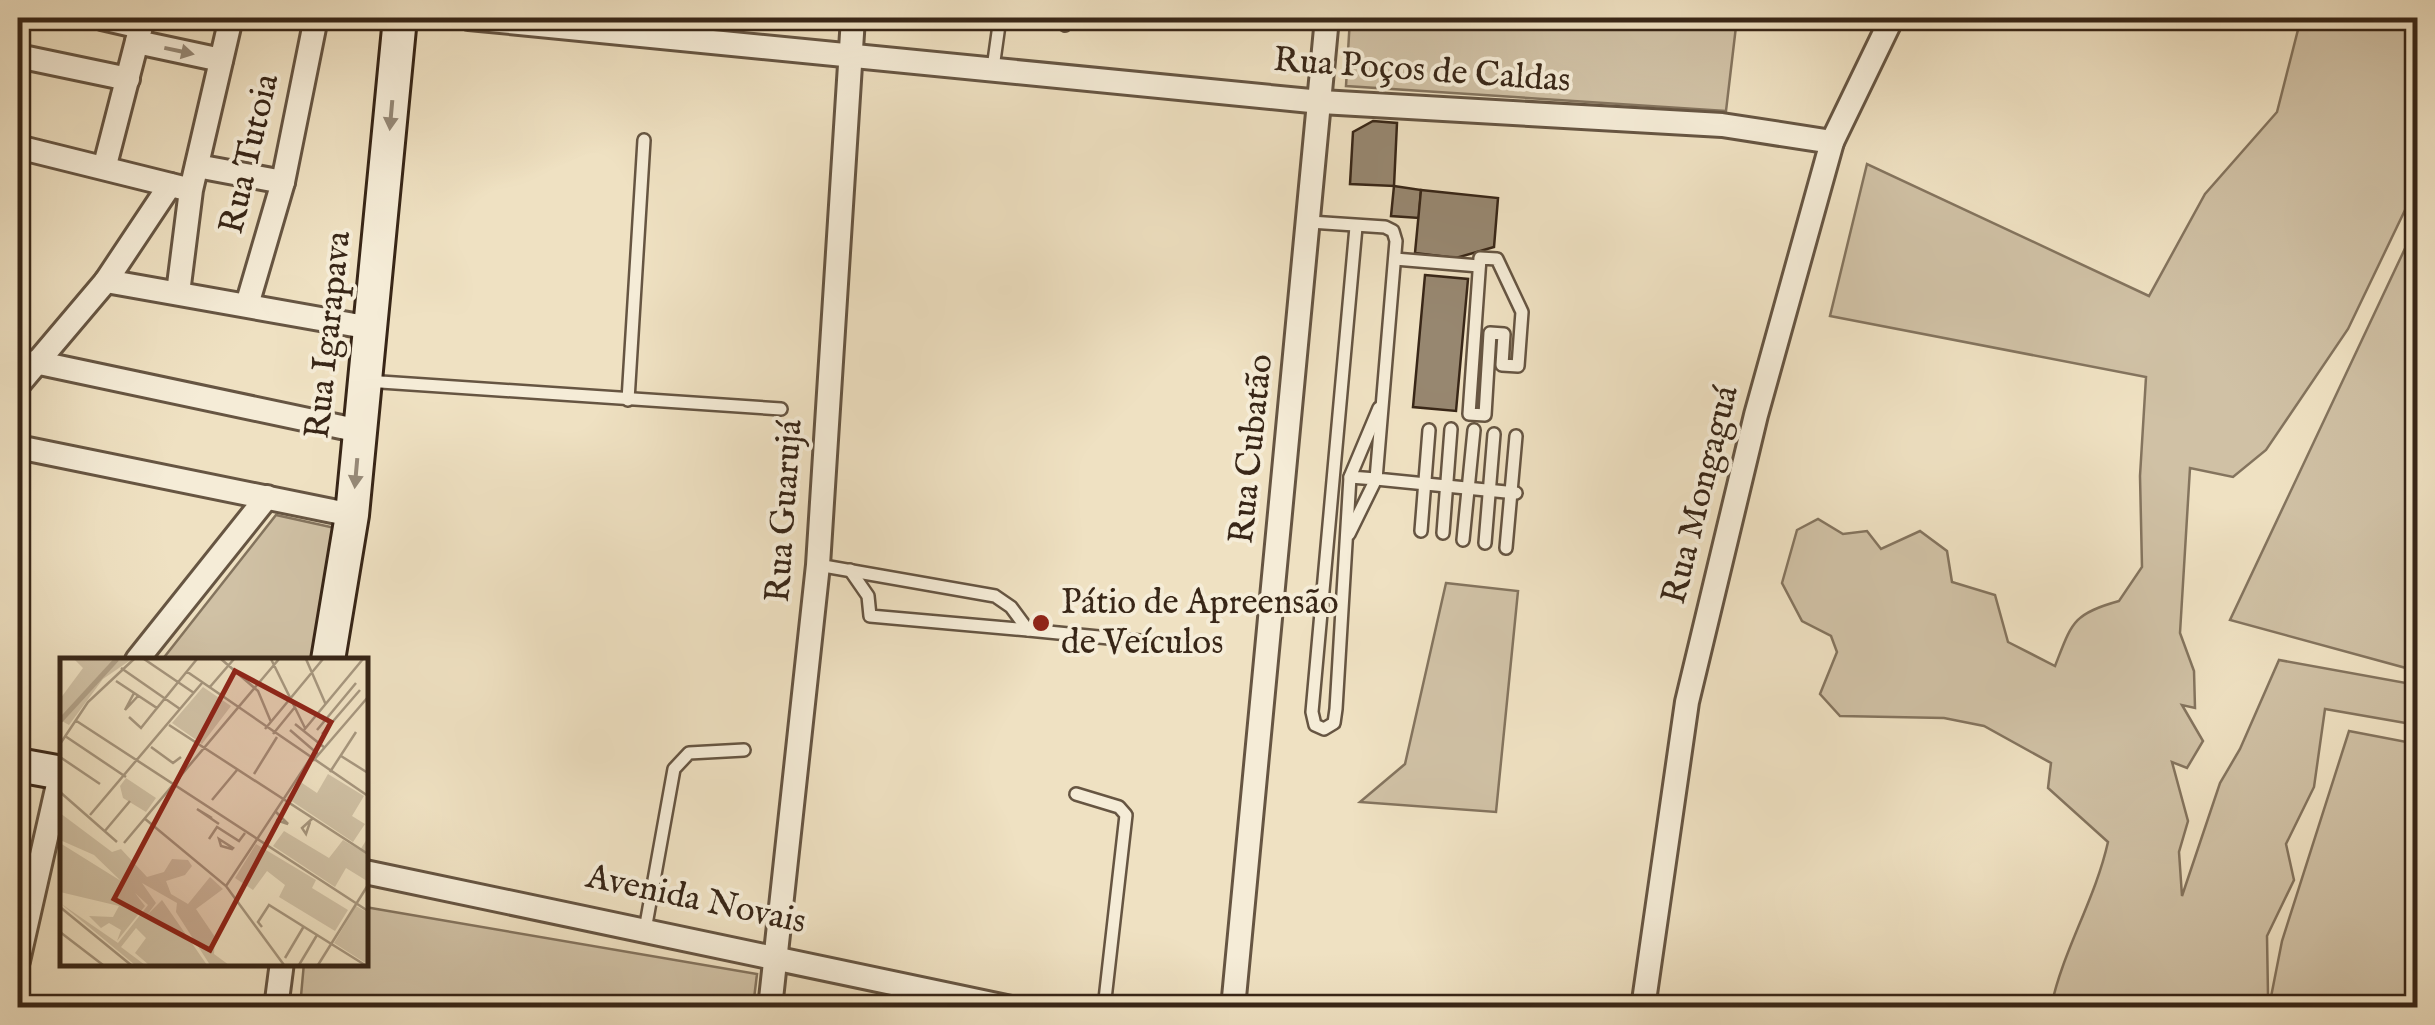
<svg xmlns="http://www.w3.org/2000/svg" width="2435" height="1025" viewBox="0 0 2435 1025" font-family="'IM FELL English',serif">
<rect width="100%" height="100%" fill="#efe1c2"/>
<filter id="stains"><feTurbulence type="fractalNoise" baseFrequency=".002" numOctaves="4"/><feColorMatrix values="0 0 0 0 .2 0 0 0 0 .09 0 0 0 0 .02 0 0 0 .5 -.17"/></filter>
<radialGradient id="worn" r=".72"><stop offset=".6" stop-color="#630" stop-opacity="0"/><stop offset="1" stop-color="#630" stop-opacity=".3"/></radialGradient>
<g fill="#d0c1a5" stroke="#84745e" stroke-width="2.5">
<path d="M1350 18H1737L1726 111 1346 86Z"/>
<path d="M2301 18H2417V185L2348 329 2266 450 2233 477 2190 468 2180 633 2194 671 2195 708 2182 705 2203 741 2187 768 2172 762 2188 821 2179 852 2182 896 2220 783 2240 749 2279 660 2417 685V725L2325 709 2314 787 2286 844 2294 880 2267 936 2268 995 2263 1007H2051C2063 950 2095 900 2108 842L2048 788 2051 763 1984 726 1944 718 1840 716 1820 694 1837 652 1831 636 1802 621 1782 583 1797 530 1818 519 1843 534 1867 531 1881 549 1920 531 1947 551 1952 582 1995 595 2008 642 2055 666C2072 623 2072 614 2119 601L2142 567 2140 476 2146 377 1830 316 1867 164 2149 296 2205 194 2277 112Z"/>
<path d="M2417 223V671L2230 620Z"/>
<path d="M276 515 335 528 311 660H162Z"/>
<path d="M1446 583 1518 591 1496 812 1360 802 1405 764Z"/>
<path d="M2349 731 2417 744V1007H2269L2282 941Z"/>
<path d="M365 907 757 974 753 1007H300L304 963 365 962Z"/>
</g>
<g fill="#978770" stroke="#382617" stroke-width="2.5">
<path d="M1373 121 1397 123 1394 186 1350 184 1353 132Z"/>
<path d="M1394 186 1421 190 1419 218 1391 216Z"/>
<path d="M1421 190 1498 198 1494 247 1456 258 1415 253Z"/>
<path d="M1425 275 1468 279 1456 411 1413 407Z"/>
</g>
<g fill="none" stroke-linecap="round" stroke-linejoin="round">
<g stroke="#665542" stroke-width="16">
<g id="lane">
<path d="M1065 25 1067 18"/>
<path d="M993 68 1000 18"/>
<path d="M1310 222 1385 227 1393 231 1396 241 1376 479 1516 493"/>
<path d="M1480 258 1497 259 1522 312 1518 366 1502 365 1504 334 1490 333 1485 415 1469 414Z"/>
<path d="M1395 259 1479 266"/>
<path d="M366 381 781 409"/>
<path d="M628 400 644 140"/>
<path d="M1350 477 1336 709 1334 723 1324 729 1315 725 1312 712 1356 227"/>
<path d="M1421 531 1429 430"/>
<path d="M1443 533 1451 429"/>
<path d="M1349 534 1376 479 1350 477 1379 408"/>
<path d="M1463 540 1474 430"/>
<path d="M1485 543 1494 434"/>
<path d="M1506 548 1516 436"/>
<path d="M818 565 995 596 1011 607 1028 630 1180 645"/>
<path d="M850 570 868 596 870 616 1028 630"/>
<path d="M1076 794 1119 807 1126 815 1104 1008"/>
<path d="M645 930 674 769 689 753 744 750"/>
</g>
</g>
<g stroke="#665542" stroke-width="28">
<g id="street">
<path d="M102 18 141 27"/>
<path d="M469 18 1321 102 1722 125 1832 142"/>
<path d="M137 42 221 60"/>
<path d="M18 56 128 79"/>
<path d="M18 147 183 188"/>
<path d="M105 165 143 18"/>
<path d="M197 166 283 182"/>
<path d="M106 281 371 328"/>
<path d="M178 293 191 190 231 18"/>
<path d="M247 305 283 182 316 18"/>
<path d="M35 362 360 431"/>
<path d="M18 385 106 281 170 185"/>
<path d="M18 447 352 515"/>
<path d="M137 660 267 497"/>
<path d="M365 872 1011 1008"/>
<path d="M18 961 62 767"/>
<path d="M276 1008 282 962"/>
<path d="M770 1008 818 565 853 18"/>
<path d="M1233 1008 1327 18"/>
<path d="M1643 1008 1687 702 1756 415 1832 142 1892 18"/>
</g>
</g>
<g stroke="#382617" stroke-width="38">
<g id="secondary">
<path d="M328 660 352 515 400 18"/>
<path d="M18 765 62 773"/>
</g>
</g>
<use href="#lane" stroke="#f5ecd7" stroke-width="11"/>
<use href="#street" stroke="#f5ecd7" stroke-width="22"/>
<use href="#secondary" stroke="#f5ecd7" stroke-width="32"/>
</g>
<defs><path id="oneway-solid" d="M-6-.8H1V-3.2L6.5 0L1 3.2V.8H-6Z" transform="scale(2.5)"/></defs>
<g fill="#968977">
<use href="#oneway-solid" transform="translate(179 51) rotate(12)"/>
<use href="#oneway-solid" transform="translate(391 115) rotate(95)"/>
<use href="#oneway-solid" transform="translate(356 473) rotate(95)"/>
</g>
<circle fill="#8f2418" stroke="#f5ecd7" stroke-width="4" cx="1041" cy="623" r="10"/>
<g text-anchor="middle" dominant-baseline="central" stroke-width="8" stroke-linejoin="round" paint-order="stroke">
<g font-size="35" fill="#382617" stroke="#f5ecd7">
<text transform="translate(1422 71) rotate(4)">Rua Poços de Caldas</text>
<text transform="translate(250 154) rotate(-77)">Rua Tutoia</text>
<text transform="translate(329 335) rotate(-84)">Rua Igarapava</text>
<text transform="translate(1252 449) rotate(-84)">Rua Cubatão</text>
<text transform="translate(1701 495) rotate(-76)">Rua Mongaguá</text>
<text transform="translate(785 511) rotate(-86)">Rua Guarujá</text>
<text transform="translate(696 900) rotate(12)">Avenida Novais</text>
</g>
<g font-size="35" fill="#382617" stroke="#f5ecd7" text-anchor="start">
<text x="1061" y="603">Pátio de Apreensão<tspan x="1061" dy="40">de Veículos</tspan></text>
</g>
</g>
<g transform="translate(60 658)">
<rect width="308" height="308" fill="#efe1c2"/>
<path d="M14 1H72L43 21 9 67 0 62V41L23 10ZM143 29 171 48 142 86 112 65ZM268 116 304 138 292 158 305 166 293 184 227 140 239 123 257 135ZM66 120 96 140 86 154 63 140 60 128ZM0 155 52 194 61 191 87 219 104 214 112 201 128 202 132 208 125 217 106 223 111 236 128 246 150 219 163 231 136 251 155 279 154 296 169 307H150L116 254 117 245 82 225 96 245 87 257 102 242 147 307H89L75 295 86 280 76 270 61 289 85 307H75L0 245 58 285 88 247 75 235 85 248 57 283 61 272 49 265 41 270 29 258 53 259 59 248 0 234V185L61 223 34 197 0 182ZM224 173 269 200 283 182 300 192 307 181V223L286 210 275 229 213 188ZM196 186 256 222 252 230 288 252 275 273 219 239 225 227 207 213 193 232 175 220ZM296 248 307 254V306L274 285Z" fill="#d0c1a5"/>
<path fill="none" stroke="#b1a188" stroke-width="5" d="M0 63 57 1"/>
<path fill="none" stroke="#a6967e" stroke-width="2.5" d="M84 1 134 35M161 1 198 33 211 64M211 1 245 70M246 1 266 47M61 10 120 51M126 13 308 138M56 23 97 50 137 1M149 30 174 1M74 35 65 52 78 38M69 59 81 70 97 50M15 62 308 253M235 66 265 90M109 67 308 196M205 71 263 1M230 72 259 97M244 72 303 1M257 72 296 25M213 76 235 49M262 76 300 32M5 78 66 119M0 86 28 44 74 1M91 89 113 105 121 99M281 98 308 115M0 99 40 126M253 103 308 39M270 114 296 74M194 116 217 79M0 134 57 184M152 142 177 112M215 153 228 166 216 162M30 157 142 25M84 160 166 228 224 307M152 160 137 151 159 166M250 164 246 176 242 170 253 160M44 174 70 143M149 181 157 169 179 183 185 175M159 181 173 190 172 191 161 188ZM64 185 219 1M166 228 250 101M0 249 71 307M202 269 198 264 209 247 305 307M0 274 43 307M225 300 244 268M239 307 257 277M258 307 308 227"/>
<path fill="#8f2418" fill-opacity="0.15" stroke="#8f2418" stroke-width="5" d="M175 13 271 64 150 292 54 241Z"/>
<rect width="308" height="308" fill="none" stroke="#382617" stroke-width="5"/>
</g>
<rect width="2435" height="1025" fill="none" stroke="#efe1c2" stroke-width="60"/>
<rect x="20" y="20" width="2395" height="985" fill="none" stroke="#382617" stroke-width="5"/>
<rect x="30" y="30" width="2375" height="965" fill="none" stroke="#382617" stroke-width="2.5"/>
<rect width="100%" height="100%" filter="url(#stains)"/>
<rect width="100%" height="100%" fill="url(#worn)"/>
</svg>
